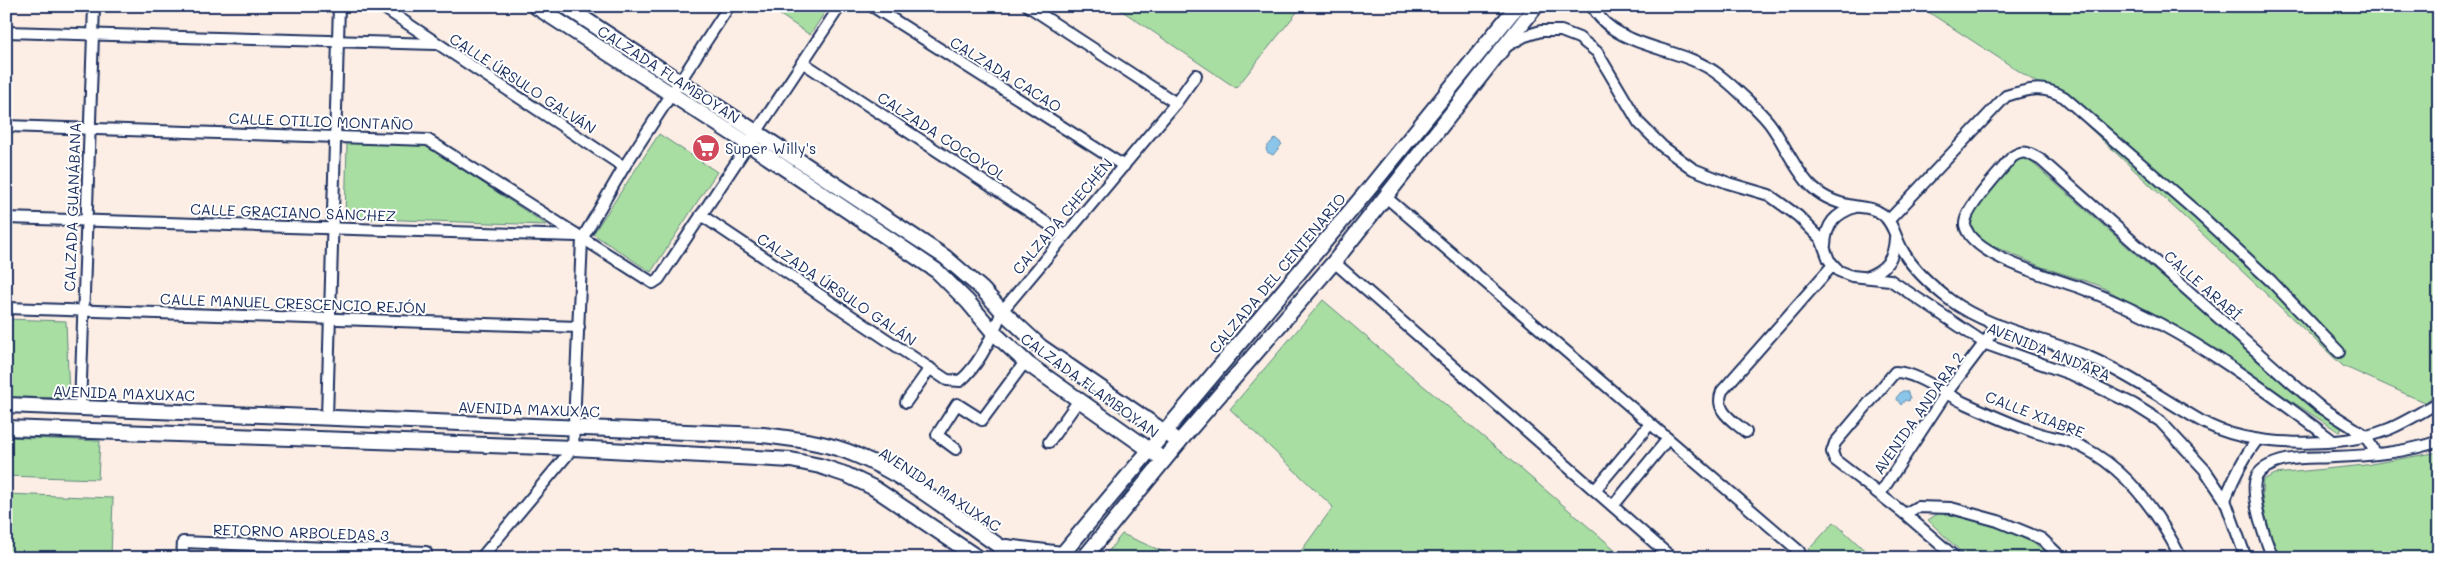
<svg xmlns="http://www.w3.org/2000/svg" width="2445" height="564" viewBox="0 0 2445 564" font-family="Mali,sans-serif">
<rect width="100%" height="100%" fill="#fceee4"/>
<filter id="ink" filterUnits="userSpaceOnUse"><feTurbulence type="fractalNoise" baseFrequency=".02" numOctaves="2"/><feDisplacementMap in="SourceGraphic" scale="10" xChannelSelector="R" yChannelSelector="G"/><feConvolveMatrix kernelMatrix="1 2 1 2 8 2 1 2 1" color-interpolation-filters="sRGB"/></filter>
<g filter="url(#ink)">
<g fill="#a8dea1" stroke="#628680">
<path d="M767 6H829L810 35Z"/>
<path d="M1115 6H1302L1236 88Z"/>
<path d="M1919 6H2439V387L2426 403 2343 366 2051 92Z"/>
<path d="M659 134 717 172 651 272 593 234Z"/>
<path d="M347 143 425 145 547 225 345 218Z"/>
<path d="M2020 157 2028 159 2147 264 2342 429 2339 432 2185 332 2098 285 2042 267 1981 241 1971 226 1975 212 2014 160Z"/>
<path d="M1323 300 1625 558H1296L1333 507 1230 409Z"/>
<path d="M6 319 66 321 69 398 6 397Z"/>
<path d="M6 437 100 441 98 479 6 476Z"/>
<path d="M2439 452V553L2423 558H2280C2271 534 2259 506 2263 480L2275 474 2365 465Z"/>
<path d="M6 494 113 498 111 558H6Z"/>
<path d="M1939 513C1981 521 2022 532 2056 558H1967L1928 520Z"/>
<path d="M1834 522 1873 558H1801Z"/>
<path d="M1122 534 1178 558H1103Z"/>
</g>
<g fill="#8bc6ea" stroke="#5e8ab2">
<path d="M1275 138 1282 144 1273 155 1267 152 1266 148Z"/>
<path d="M1902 391H1907L1910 398 1909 401 1905 400 1901 405 1896 398Z"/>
</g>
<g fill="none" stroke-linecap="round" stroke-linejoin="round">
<g stroke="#1b2f5e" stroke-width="14">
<g id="street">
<path d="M381 6 624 167"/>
<path d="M872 6 1124 166"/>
<path d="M1028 6 1176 103"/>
<path d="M1592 6C1616 51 1682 45 1719 75 1731 84 1761 112 1770 124 1784 143 1793 166 1809 184 1821 197 1835 203 1853 206 1864 208 1872 207 1882 214 1894 223 1896 241 1904 253 1915 271 1933 287 1950 300 1991 330 2045 338 2091 358 2130 375 2164 400 2201 421 2248 448 2340 449 2389 429 2406 422 2423 411 2439 402"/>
<path d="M6 32 436 44"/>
<path d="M1507 46 1525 36 1541 31H1561L1579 38 1597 52 1639 123 1663 147 1693 169 1728 183 1769 195 1798 216 1821 239 1829 260 1839 271 1852 276 1890 280 1986 344 2073 375 2133 404 2160 421 2205 470 2225 500 2246 558"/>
<path d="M802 62 1065 235"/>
<path d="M6 126 428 140 653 283 659 279 840 6"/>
<path d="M1387 198 1799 551 1794 558"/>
<path d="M701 215 947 380 960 381C980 365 993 335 1002 311L1176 103 1196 75"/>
<path d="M6 218 577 236"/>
<path d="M1889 220 2006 96C2028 89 2043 85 2064 97L2200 215 2271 281 2339 352"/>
<path d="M1825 245C1826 224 1835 214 1855 207"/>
<path d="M1334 262 1672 558"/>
<path d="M1866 277C1886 270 1894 259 1895 238"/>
<path d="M6 308 579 327"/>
<path d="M906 402 930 368"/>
<path d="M80 408 94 6"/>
<path d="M327 417 339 6"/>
<path d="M1746 432C1732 420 1714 411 1722 391L1832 266"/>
<path d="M2332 440C2254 381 2174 322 2081 288 2054 278 1970 256 1965 225 1963 210 2002 170 2012 157 2024 149 2029 153 2041 160L2292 383 2319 406 2365 435 2376 454"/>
<path d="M1049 442 1079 400"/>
<path d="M956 449 937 435 957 404 982 420 1025 362"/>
<path d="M1595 490 1650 424"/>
<path d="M1880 494 1945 395 1998 325"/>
<path d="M2225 500C2233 479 2243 458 2257 440"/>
<path d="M1613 506 1667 440"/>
<path d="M1905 514 1917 507 1951 508 1998 521 2042 539 2062 558"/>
<path d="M182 558 183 542 426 552"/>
<path d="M481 558 573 448 582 239 624 167 729 6"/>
<path d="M1956 558 1905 514 1835 460 1832 452 1835 443 1895 372C1917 372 1946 395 1967 404 1989 414 2011 424 2034 432 2046 436 2059 438 2071 442 2122 462 2157 510 2181 558"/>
<path d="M2273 558C2266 542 2248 491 2257 476 2262 467 2277 462 2286 460 2301 457 2318 458 2333 457 2368 456 2405 453 2439 441"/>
<path d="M2438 558 2439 557"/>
</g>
</g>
<g stroke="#1b2f5e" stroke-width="18">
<g id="secondary">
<path d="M535 6 750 145 937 271 968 302 994 333 1028 364 1164 460"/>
<path d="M565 6 945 257 982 289 1002 311 1041 347 1179 442"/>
<path d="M6 405 763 435C794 439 827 442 856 455 915 479 964 524 1017 558"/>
<path d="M6 428 573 448 791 460 820 466 847 475 874 488 978 558"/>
<path d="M1006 547 1062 554"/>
<path d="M1059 558 1368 190 1517 6"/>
<path d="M1084 558 1179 442 1334 262 1536 6"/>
</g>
</g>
<use href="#street" stroke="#fff" stroke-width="10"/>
<use href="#secondary" stroke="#fff" stroke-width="14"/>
</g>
</g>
<defs>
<g id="supermarket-disc" transform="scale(1.4375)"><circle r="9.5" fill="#d1495b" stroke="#fff"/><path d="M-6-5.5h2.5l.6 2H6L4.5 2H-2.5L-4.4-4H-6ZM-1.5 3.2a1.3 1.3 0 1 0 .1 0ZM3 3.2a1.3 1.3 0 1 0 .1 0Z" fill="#fff"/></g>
</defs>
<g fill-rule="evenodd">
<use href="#supermarket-disc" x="706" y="148"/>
</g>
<g text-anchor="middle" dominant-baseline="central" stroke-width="4" stroke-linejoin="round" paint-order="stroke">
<g font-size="15" fill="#1b2f5e" stroke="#fff">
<text transform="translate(669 74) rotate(33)">CALZADA FLAMBOYAN</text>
<text transform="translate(1006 74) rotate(32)">CALZADA CACAO</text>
<text transform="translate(523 83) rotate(33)">CALLE ÚRSULO GALVÁN</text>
<text transform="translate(321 121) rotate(2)">CALLE OTILIO MONTAÑO</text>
<text transform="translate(942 136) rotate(33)">CALZADA COCOYOL</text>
<text transform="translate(72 207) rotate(-88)">CALZADA GUANÁBANA</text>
<text transform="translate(293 212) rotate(2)">CALLE GRACIANO SÁNCHEZ</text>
<text transform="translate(1062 216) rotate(-50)">CALZADA CHECHÉN</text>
<text transform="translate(1277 273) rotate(-50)">CALZADA DEL CENTENARIO</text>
<text transform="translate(2203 285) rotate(41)">CALLE ARABÍ</text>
<text transform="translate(837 289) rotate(34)">CALZADA ÚRSULO GALÁN</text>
<text transform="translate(293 303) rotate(2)">CALLE MANUEL CRESCENCIO REJÓN</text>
<text transform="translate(2049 351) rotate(22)">AVENIDA ANDARA</text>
<text transform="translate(1090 385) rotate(36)">CALZADA FLAMBOYAN</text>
<text transform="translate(124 393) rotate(2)">AVENIDA MAXUXAC</text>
<text transform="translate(529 409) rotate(2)">AVENIDA MAXUXAC</text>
<text transform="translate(1918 413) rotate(-55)">AVENIDA ANDARA 2</text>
<text transform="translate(2035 414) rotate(21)">CALLE XIABRE</text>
<text transform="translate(940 489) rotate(33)">AVENIDA MAXUXAC</text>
<text transform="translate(301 532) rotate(2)">RETORNO ARBOLEDAS 3</text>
</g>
<g font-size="15" fill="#1b2f5e" stroke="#fff" text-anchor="start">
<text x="725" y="148">Super Willy's</text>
</g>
</g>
<rect width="2445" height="564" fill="none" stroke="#fff" stroke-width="25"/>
<rect x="12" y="12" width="2420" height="539" fill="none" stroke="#1b2f5e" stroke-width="2" filter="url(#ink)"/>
</svg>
